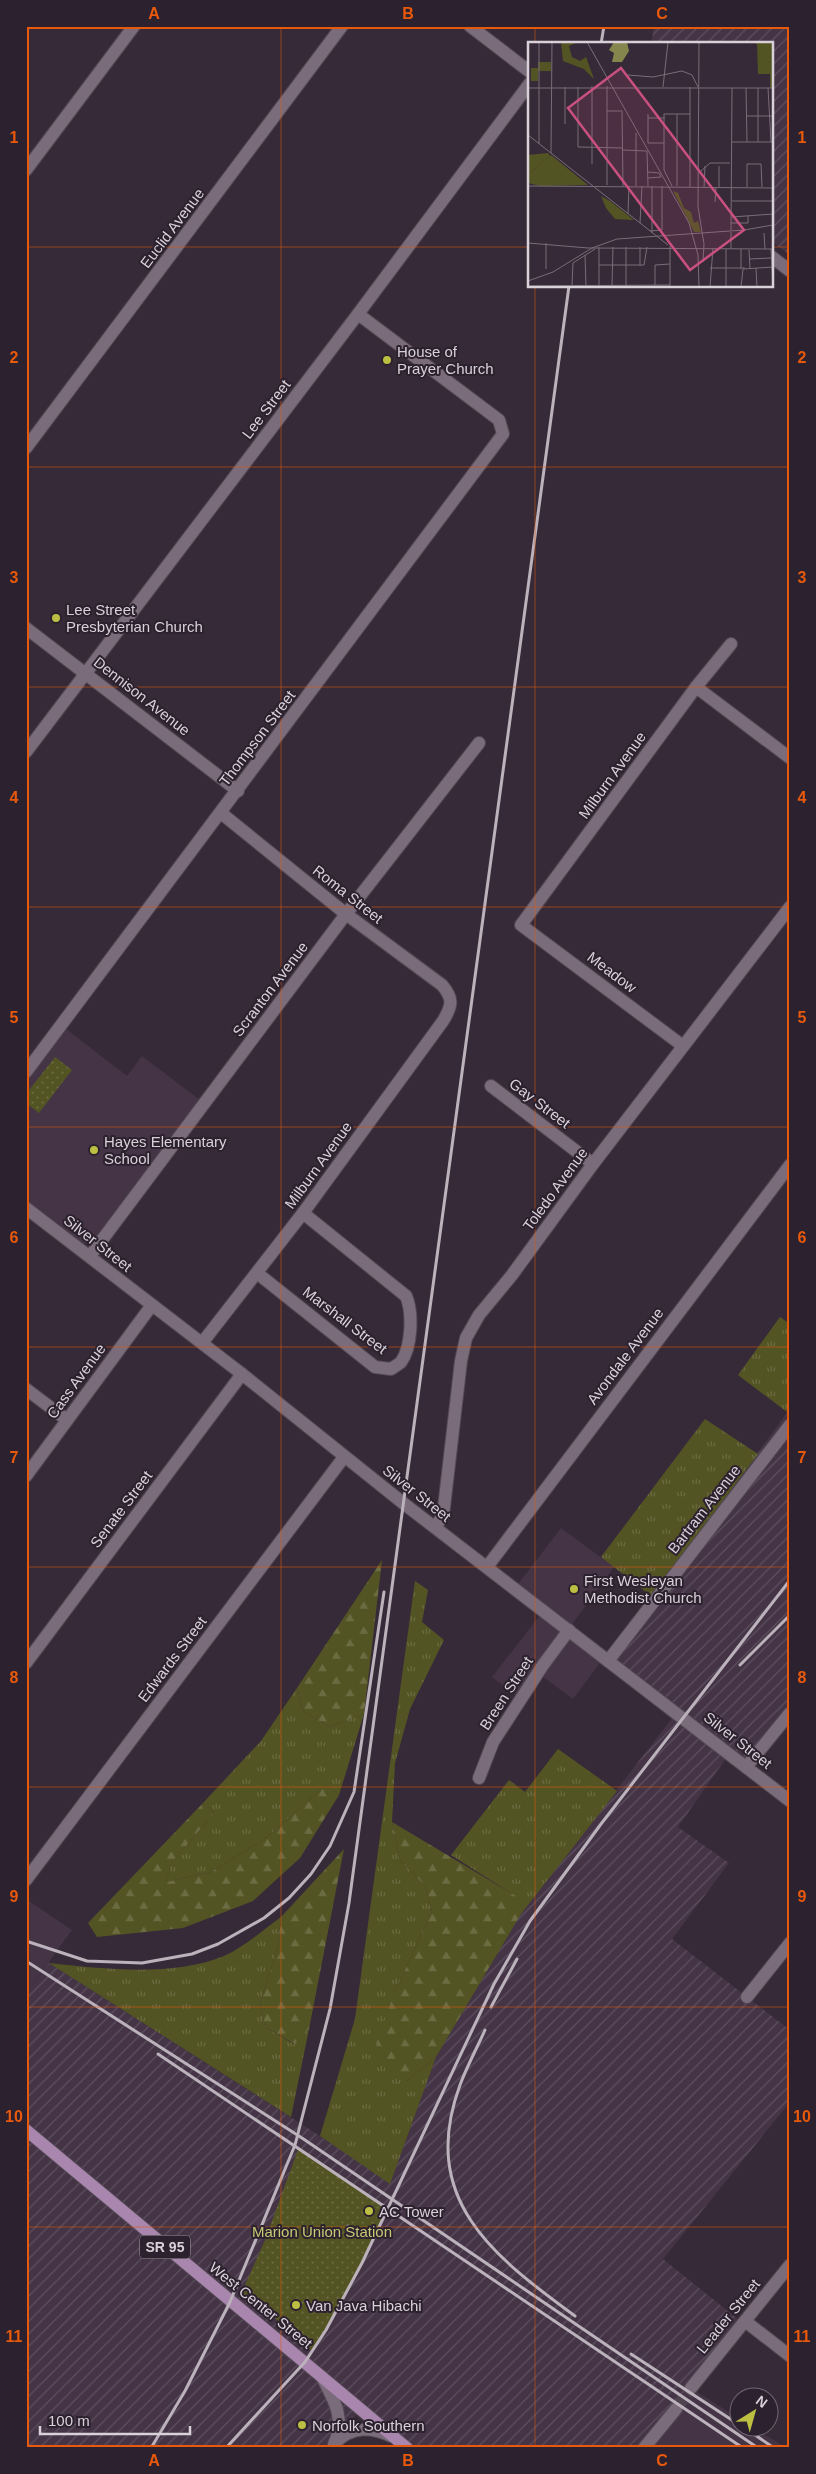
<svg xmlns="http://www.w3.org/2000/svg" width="816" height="2474" viewBox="0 0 816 2474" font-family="Helvetica,sans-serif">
<defs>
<pattern id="industrial-furrows" width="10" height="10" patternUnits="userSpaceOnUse" patternTransform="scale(1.25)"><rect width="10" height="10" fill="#443446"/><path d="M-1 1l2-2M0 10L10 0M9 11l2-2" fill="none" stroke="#5e5060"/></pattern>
<pattern id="grass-tufts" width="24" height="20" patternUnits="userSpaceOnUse" patternTransform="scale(1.25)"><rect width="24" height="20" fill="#535423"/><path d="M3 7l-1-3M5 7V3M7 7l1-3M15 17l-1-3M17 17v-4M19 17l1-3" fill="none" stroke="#6b6c42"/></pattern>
<pattern id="forest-firs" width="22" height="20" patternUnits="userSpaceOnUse" patternTransform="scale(1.25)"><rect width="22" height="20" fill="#535423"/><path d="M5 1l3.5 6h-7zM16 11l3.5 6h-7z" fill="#6b6c42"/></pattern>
<pattern id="park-dots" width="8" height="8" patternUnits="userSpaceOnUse" patternTransform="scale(1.25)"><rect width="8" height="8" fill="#535423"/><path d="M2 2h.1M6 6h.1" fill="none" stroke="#6b6c42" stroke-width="1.8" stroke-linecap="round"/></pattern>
</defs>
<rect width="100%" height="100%" fill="#372a38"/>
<g fill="#443446">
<path d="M65 1028 127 1076 142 1056 200 1100 95 1241 83 1244 26 1200V1081Z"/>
<path d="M561 1528 614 1567 570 1627 606 1655 573 1699 539 1674 521 1699 492 1677 544 1610 515 1588Z"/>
<path d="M26 1899 72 1930 26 1994Z"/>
<path d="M688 2386 738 2418V2426L752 2427 787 2448H641Z"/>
</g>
<g fill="url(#industrial-furrows)">
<path d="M654 26H790V255L772 242V44H651Z"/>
<path d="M790 1409V1722L753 1769 729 1754 678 1827 729 1863 672 1939 790 2030V2102L663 2259 739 2320 641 2448H407L361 2409 330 2448H26V1994L49 1963 320 2136 390 2183 436 2057 521 1914 676 1713 614 1662 651 1596Z"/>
</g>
<g fill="url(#grass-tufts)">
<path d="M780 1317 790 1324V1409L787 1412 738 1375Z"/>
<path d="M705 1419 758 1454 651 1596 601 1557Z"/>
<path d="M415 1581 428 1590 422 1622 444 1640 410 1709 395 1763 392 1822 400 1860 425 1886 432 1911 394 1994 407 2081 436 2057 390 2184 320 2136 355 2019Z"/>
<path d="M297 1688 303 1711 329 1727 364 1714 339 1795 326 1785 267 1837 211 1872 166 1882 171 1864 214 1813 203 1803 261 1741Z"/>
<path d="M558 1749 617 1791 521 1914 520 1899 451 1855 509 1780 525 1792Z"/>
<path d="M281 1917 278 1946 260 2003 265 2027 294 2044 309 2029 291 2117 49 1963C102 1969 174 1977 224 1956 244 1947 263 1930 281 1917Z"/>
</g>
<g fill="url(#forest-firs)">
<path d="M382 1560 364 1714 329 1727 303 1711 297 1688Z"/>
<path d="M326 1785 339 1795 300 1858 253 1901 183 1928 97 1937 88 1923 203 1803 214 1813 171 1864 166 1882 211 1872 267 1837Z"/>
<path d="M392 1822 521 1899V1914L436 2057 407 2081 387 2073 376 2044 394 1994 432 1911 425 1886 400 1860Z"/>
<path d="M344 1849 309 2029 295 2044 265 2027 260 2003 278 1946 281 1917Z"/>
</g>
<g fill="url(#park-dots)">
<path d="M55 1057 72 1070 39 1113 26 1103V1094Z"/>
<path d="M299 2147 388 2208 342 2302 312 2351 263 2308 241 2294 265 2240Z"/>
</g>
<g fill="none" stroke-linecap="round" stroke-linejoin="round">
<path stroke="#4f4350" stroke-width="12" stroke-dasharray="12 6" stroke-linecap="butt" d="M676 2409 691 2388"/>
<g stroke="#524853" stroke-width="14">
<g id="minor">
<path d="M470 26 530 72"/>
<path d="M26 170 134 26"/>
<path d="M772 257 790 271"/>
<path d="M26 448 342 26"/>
<path d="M26 628 238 791"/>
<path d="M696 687 790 758"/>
<path d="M26 752 358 314 530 83"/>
<path d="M683 1046 521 925 696 687 731 644"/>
<path d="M26 1072 503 434 499 420 358 314"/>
<path d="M491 1086 593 1164"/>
<path d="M26 1208 242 1374 403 1503 790 1801"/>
<path d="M90 1256 346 914 479 743"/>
<path d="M257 1273 375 1367 391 1369C394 1367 399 1364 401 1362 412 1347 413 1312 406 1296L303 1213"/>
<path d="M202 1343 303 1213 443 1021C452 1006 454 999 442 985L346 914 221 813"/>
<path d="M26 1389 67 1420"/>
<path d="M26 1476 152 1305"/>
<path d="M435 1527 443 1516 461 1361 466 1338 479 1315 512 1275 593 1164 790 907"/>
<path d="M487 1567 790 1165"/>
<path d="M608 1661 790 1425"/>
<path d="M26 1663 242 1374"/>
<path d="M746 1767 790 1713"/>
<path d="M479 1778 493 1742 543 1665 569 1630"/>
<path d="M26 1880 344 1457"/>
<path d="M747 1997 790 1943"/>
<path d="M745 2321 790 2356"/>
<path d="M322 2377C334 2400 346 2419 334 2444"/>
<path d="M691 2388 790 2265"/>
<path d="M336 2442C353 2426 371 2427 391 2436"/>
<path d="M644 2448 676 2409"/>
</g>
</g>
<g stroke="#524853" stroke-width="14">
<path id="major" d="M26 2130 407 2448"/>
</g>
<use href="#minor" stroke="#7a6c7b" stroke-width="12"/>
<use href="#major" stroke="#a986ad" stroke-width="12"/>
<g stroke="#bbb2bc" stroke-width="3">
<path d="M601 44 604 26"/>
<path d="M740 1665 790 1615"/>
<path d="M26 1941 87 1961 142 1963 192 1954 218 1944 264 1918 289 1898 311 1874 330 1846 354 1792 384 1592"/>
<path d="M26 1961 302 2138 758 2448"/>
<path d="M491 2007 517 1959"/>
<path d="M485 2030C477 2048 467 2066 460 2085 418 2199 493 2256 575 2316"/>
<path d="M158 2054 743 2448"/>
<path d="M348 2226 361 2234"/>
<path d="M631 2354 738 2424"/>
<path d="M742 2426 774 2448"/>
<path d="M151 2448 185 2391 230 2302 295 2145 330 2009 349 1903 569 286"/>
<path d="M226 2448 305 2362 326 2330 362 2263 494 1984 530 1921 601 1824 790 1580"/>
</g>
</g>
<path fill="none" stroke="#e8590c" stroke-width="1" stroke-opacity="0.55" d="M281 26V2448M535 26V44M26 247H530M772 247H790M535 286V2448M26 467H790M26 687H790M26 907H790M26 1127H790M26 1347H790M26 1567H790M26 1787H790M26 2007H790M26 2227H790"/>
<g fill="#bdbf43" stroke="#2c212e" stroke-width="2">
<circle cx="387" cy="360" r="5"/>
<circle cx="56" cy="618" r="5"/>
<circle cx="94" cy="1150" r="5"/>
<circle cx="574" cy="1589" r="5"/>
<circle cx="369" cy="2211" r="5"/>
<circle cx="296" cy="2305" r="5"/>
<circle cx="302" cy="2425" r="5"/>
</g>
<g text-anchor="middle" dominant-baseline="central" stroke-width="4" stroke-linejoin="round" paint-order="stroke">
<rect fill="#2c212e" stroke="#a59ca6" stroke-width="1" x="140" y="2235.5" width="50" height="23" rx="4"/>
<g font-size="14" font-weight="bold" fill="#d9d1da">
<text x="165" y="2247">SR 95</text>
</g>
<g font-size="15" fill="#d9d1da" stroke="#2c212e">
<text transform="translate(172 228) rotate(-53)">Euclid Avenue</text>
<text transform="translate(266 409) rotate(-53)">Lee Street</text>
<text transform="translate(142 696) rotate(38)">Dennison Avenue</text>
<text transform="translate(257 738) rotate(-53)">Thompson Street</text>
<text transform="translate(612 775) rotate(-54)">Milburn Avenue</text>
<text transform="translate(348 894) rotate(38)">Roma Street</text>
<text transform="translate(612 972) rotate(37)">Meadow</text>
<text transform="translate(270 989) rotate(-53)">Scranton Avenue</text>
<text transform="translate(540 1103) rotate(37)">Gay Street</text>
<text transform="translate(318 1165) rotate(-54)">Milburn Avenue</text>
<text transform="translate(555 1189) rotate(-54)">Toledo Avenue</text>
<text transform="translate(98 1243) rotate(38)">Silver Street</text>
<text transform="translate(345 1320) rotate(37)">Marshall Street</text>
<text transform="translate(625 1356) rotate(-53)">Avondale Avenue</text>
<text transform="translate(76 1381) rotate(-54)">Cass Avenue</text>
<text transform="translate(417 1493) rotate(38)">Silver Street</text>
<text transform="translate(121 1509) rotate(-53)">Senate Street</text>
<text transform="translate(704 1509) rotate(-52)">Bartram Avenue</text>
<text transform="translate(172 1659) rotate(-53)">Edwards Street</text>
<text transform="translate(506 1693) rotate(-57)">Breen Street</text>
<text transform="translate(738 1740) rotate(38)">Silver Street</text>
<text transform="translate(261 2305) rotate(39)">West Center Street</text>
<text transform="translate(728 2316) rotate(-51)">Leader Street</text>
</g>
<g font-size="15" fill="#d9d1da" stroke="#2c212e" text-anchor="start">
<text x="397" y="351">House of<tspan x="397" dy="17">Prayer Church</tspan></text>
<text x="66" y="609">Lee Street<tspan x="66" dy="17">Presbyterian Church</tspan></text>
<text x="104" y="1141">Hayes Elementary<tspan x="104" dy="17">School</tspan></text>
<text x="584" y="1580">First Wesleyan<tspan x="584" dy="17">Methodist Church</tspan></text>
<text x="379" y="2211">AC Tower</text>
<text x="306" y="2305">Van Java Hibachi</text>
<text x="312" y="2425">Norfolk Southern</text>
</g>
<g font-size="15" fill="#c6c874" stroke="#2c212e">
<text x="322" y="2231">Marion Union Station</text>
</g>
</g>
<g transform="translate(528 42)">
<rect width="245" height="245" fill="#372a38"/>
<path d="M10 20H23V29H10V39H3V26H10ZM23 113 60 143 12 144 0 141V133ZM145 149 150 151 156 166 163 170 166 181 170 179 173 190H166Z" fill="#535423"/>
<path d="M33 0H50L41 4 44 15 52 19 58 15 66 37 56 27 35 19ZM20 111 22 114 0 133V113ZM73 154 82 159 106 178 87 177 78 166Z" fill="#535423"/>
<path d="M224 0H245V46H242V32H230L229 2Z" fill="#535423"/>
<path d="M86 0H99L101 9 94 20H84L86 11 81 8Z" fill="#84864e"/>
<path fill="none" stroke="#786d79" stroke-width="1" d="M59 0 161 181 170 213 171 245M171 0 170 165 176 202 175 220M100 33 125 35 154 29 164 33 170 45M64 44V122M79 44V143M37 45V82M50 45V105L95 106M135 45 140 0M162 45V145M0 46H245M218 46 219 100M230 46V100M240 46 243 100M79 69H94L95 144M120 72V101H136M149 72V144M218 74H245M120 76H137M0 93 140 203M204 100H244M11 102V0M95 108 119 109 120 144M23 111 24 0M172 130 182 121H202M120 136 133 135 131 131 120 130M0 144 245 146M108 144V91M124 144V191M144 144 136 128V72H162M176 145 177 124M191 145V124M219 145V122H233L234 145M204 159H245M187 160 188 145M100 172 101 144M204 175 245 172M112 181 114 144M203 181H220V174M203 188 204 46M122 189 134 188V144M236 191 237 207M0 201 60 206 245 207M18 201V227M142 204V245M198 207V245M203 207V190M243 207 245 244M221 208 222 226M57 213 58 244M221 217 243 216M71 223H116L119 205M112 224V205M182 226H217M228 226 229 245M213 227V207M0 239 25 230 64 206 89 197 216 188 245 183M44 243 45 221 67 207M127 243V223L142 222M0 244 142 243M71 244V205M84 244 85 205M98 244V205M182 245 185 206M213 245 215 227 245 225"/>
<path fill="#c95081" fill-opacity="0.15" stroke="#c95081" stroke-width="2.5" d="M93 26 216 188 162 228 40 66Z"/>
<rect width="245" height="245" fill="none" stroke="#d9d1da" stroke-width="2.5"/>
</g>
<rect width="816" height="2474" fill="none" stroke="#2c212e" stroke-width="55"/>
<g transform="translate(754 2412) rotate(37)"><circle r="24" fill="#2c212e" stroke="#716773"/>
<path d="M0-4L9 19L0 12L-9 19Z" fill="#bdbf43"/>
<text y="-8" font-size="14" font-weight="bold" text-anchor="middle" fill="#d9d1da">N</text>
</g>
<path d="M40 2426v8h150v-8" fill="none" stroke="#d9d1da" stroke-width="2.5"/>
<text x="48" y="2426" font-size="15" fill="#d9d1da" stroke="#2c212e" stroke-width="4" paint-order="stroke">100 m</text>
<rect x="28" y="28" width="760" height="2418" fill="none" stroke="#e8590c" stroke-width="2"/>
<g font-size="16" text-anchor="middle" font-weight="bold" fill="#e8590c">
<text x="154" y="19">A</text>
<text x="408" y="19">B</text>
<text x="662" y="19">C</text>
<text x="14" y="143">1</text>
<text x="802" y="143">1</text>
<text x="14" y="363">2</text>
<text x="802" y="363">2</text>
<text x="14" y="583">3</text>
<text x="802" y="583">3</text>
<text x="14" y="803">4</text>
<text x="802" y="803">4</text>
<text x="14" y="1023">5</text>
<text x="802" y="1023">5</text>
<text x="14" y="1243">6</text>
<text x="802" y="1243">6</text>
<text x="14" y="1463">7</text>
<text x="802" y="1463">7</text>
<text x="14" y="1683">8</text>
<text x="802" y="1683">8</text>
<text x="14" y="1902">9</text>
<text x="802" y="1902">9</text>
<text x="14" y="2122">10</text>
<text x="802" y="2122">10</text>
<text x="14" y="2342">11</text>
<text x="802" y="2342">11</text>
<text x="154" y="2466">A</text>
<text x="408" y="2466">B</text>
<text x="662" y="2466">C</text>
</g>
</svg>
